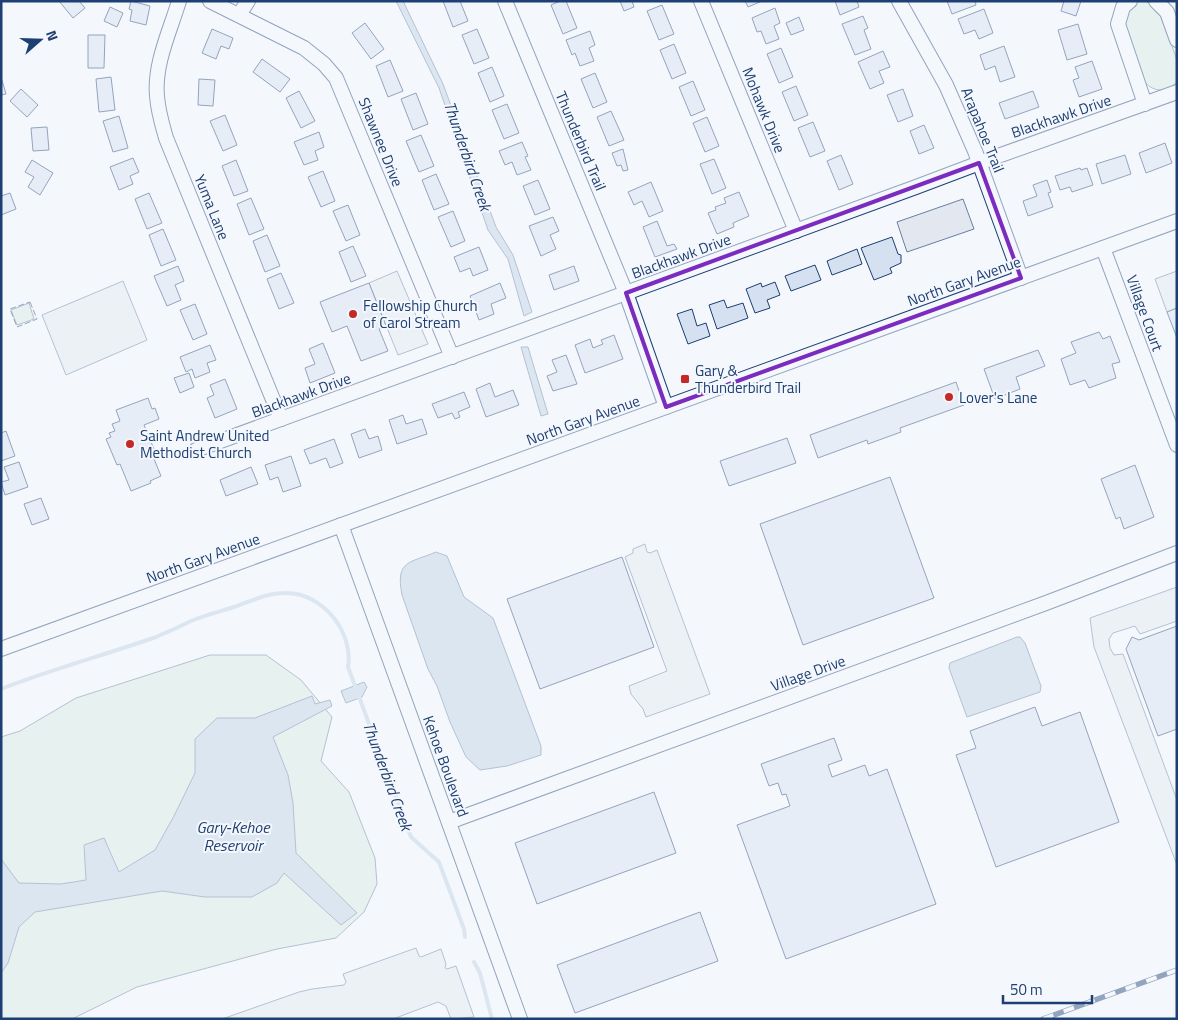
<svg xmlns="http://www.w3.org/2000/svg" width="1178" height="1020" viewBox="0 0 1178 1020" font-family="'Titillium Web',sans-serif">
<rect width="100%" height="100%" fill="#f4f7fb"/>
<g fill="#d7e8df" stroke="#687fa3">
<path d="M1143 1 1155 4 1159 11 1177 60V82C1167 92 1154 93 1145 82L1124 25 1130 6 1137 2Z"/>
<path d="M29 303 34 319 17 325 11 310Z"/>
<path d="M210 655H266L301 680 332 717 321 761 349 792 375 858 377 884 364 912 336 938 277 949 137 987 72 1019H1V737L20 731 76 698Z"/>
</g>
<g fill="#e3e8f0" stroke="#687fa3">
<path d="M963 199 974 229 907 252 897 222Z"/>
<path d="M397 271 428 344 398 355 369 283Z"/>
<path d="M1177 271V308L1167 312 1155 279Z"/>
<path d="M123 281 147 340 66 375 42 315Z"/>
<path d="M645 544 647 552 650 553 657 550 710 694 646 717 643 709 631 694 629 686 667 671 625 557 633 553V549Z"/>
<path d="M1177 587V621L1140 634 1135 626 1113 633 1109 639 1110 648 1114 655 1123 654 1177 800V865L1094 647 1090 618Z"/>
<path d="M416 948 419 956 421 957 441 949 446 964 445 968 447 969 456 966 474 1017 451 1019 446 1006 438 1002 393 1019H222L299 992 312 989 344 985 346 982 343 974Z"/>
</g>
<g fill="#bed0e5" stroke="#687fa3">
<path d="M396 1H403L443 84 496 227 513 255 532 312 524 316 508 259 488 230 439 88Z"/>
<path d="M521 347H528L548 414 541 416Z"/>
<path d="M436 552 447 556 464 597 493 618 541 746V755L507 766 480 770 466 757 450 722 437 686 428 669 402 595C395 560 410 563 436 552Z"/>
<path d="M1017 637H1020L1025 643 1041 686 1040 692 967 717 949 668 950 663Z"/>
<path d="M364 682 367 687 362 697 346 703 341 691Z"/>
<path d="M312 696 315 704 330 700 332 706 273 737 288 775 293 803 296 853 357 913 341 925 284 873 277 883 252 897H205L162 891 35 912 19 927 8 963 1 973V859L19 883 61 884 86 880 84 845 104 838 119 872 155 850 174 816 195 773V739L217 718H255Z"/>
</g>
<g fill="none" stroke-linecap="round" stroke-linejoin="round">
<g stroke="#bed0e5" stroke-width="4">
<path d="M1 689C52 669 105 655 156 637 168 632 179 627 191 621 205 615 222 611 237 606 253 600 268 593 285 593 322 592 354 632 348 667L411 837 439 862 464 929 465 937"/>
<path d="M474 962 480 973 492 1019"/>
</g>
</g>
<g fill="#d5e0f0" stroke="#1d3f73">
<path d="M59 1H79L85 8 73 18Z"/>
<path d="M131 1 150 6 146 25 130 21 132 10 129 9Z"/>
<path d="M443 1H460L468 21 453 27Z"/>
<path d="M560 1H566L577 28 563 34 551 5Z"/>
<path d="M620 1H632L634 7 624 11Z"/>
<path d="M745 1H762L748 7Z"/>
<path d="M835 1H857L859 7 840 15Z"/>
<path d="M947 1H975L976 5 952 14Z"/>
<path d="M1064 1H1081L1076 16 1061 11Z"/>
<path d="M662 5 674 34 659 40 647 11Z"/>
<path d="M110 7 123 13 117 27 104 21Z"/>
<path d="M775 8 780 23 774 26 779 39 766 44 761 31 757 32 752 18Z"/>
<path d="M984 9 993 33 979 39 975 30 964 34 958 19Z"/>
<path d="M863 16 868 28 864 30 871 49 855 55 842 24Z"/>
<path d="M799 17 804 30 791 35 786 23Z"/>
<path d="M365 23 384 49 371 59 352 33Z"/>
<path d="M1078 24 1087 54 1067 60 1058 30Z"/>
<path d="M212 29 233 38 229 49 221 46 216 59 202 53Z"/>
<path d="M477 29 489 58 474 64 462 35Z"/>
<path d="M590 31 595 45 589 48 594 61 580 66 575 53 572 55 566 40Z"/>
<path d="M88 35H105L104 68H88Z"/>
<path d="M674 44 686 73 672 79 660 50Z"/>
<path d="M1004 46 1015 77 1000 82 995 66 985 70 980 55Z"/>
<path d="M781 48 793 77 779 83 767 54Z"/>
<path d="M883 51 890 67 879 71 884 83 870 89 858 62Z"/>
<path d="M262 59 290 79 280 92 253 72Z"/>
<path d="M390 60 403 91 388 97 376 66Z"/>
<path d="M1092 61 1102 89 1079 97 1073 80 1079 78 1075 67Z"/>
<path d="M492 67 504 96 490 102 478 73Z"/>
<path d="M595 73 607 102 593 108 581 79Z"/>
<path d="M1 77 6 94 1 95Z"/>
<path d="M111 77 115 110 99 112 96 79Z"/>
<path d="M199 79 215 80 213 106 198 105Z"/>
<path d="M693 81 705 110 691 116 679 87Z"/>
<path d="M796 86 808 115 794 121 782 92Z"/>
<path d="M21 89 38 105 27 117 10 101Z"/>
<path d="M903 89 913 116 898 122 887 95Z"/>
<path d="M299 91 315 121 301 128 286 98Z"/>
<path d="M1033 91 1039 107 1005 119 999 103Z"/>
<path d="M416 93 428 124 413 130 401 99Z"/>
<path d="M507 104 519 133 504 139 492 110Z"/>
<path d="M611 111 624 140 609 146 597 117Z"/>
<path d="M225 115 237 145 223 151 210 121Z"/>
<path d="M119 116 128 148 113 152 103 121Z"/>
<path d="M707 117 719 146 705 152 693 123Z"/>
<path d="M813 122 825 151 810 157 798 128Z"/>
<path d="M924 125 934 148 919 154 910 131Z"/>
<path d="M47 127 49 150 33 151 31 128Z"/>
<path d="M319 132 324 147 315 151 318 160 304 165 294 142Z"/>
<path d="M421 135 434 166 419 172 406 141Z"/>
<path d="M522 142 528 156 525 157 531 170 517 175 512 162 505 165 499 151Z"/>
<path d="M1165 143 1172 163 1146 173 1139 153Z"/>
<path d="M623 149 628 170 623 171 621 165 617 166 612 153Z"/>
<path d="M841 155 853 184 839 190 827 161Z"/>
<path d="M1125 155 1131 174 1102 184 1096 164Z"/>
<path d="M133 158 139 172 130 176 133 184 119 190 110 167Z"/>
<path d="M714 159 726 188 712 194 700 164Z"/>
<path d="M32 160 53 173 40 195 28 187 34 177 25 172Z"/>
<path d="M236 160 248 191 234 196 222 166Z"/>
<path d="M1080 168 1081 170 1087 168 1093 185 1072 192 1070 187 1060 190 1055 176Z"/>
<path d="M323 171 335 201 321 207 308 177Z"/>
<path d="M436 174 449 204 434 210 422 180Z"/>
<path d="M538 180 550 209 535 215 523 186Z"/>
<path d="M1047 180 1051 192 1048 193 1053 207 1028 216 1023 201 1037 196 1033 185Z"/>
<path d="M651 182 663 211 649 217 642 201 634 205 628 192Z"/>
<path d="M739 192 749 216 733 223 734 227 717 234 708 213 716 210 715 207 726 203 724 198Z"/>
<path d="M10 193 16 209 1 215V196Z"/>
<path d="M149 193 162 223 147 229 135 199Z"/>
<path d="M251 198 264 229 249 235 237 204Z"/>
<path d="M348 205 360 235 346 241 333 211Z"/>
<path d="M453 211 465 241 451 247 438 217Z"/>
<path d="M553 217 559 231 550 235 556 249 541 256 529 226Z"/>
<path d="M657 221 667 246 674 244 677 249 655 257 643 227Z"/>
<path d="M163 229 176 260 161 266 149 235Z"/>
<path d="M267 235 280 266 265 272 253 241Z"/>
<path d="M892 237 898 254 901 255V263L890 268 892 273 874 280 861 248Z"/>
<path d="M353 246 366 276 351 282 339 252Z"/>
<path d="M479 247 488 270 473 276 470 268 460 272 454 257Z"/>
<path d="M857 249 862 264 832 275 827 261Z"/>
<path d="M815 265 821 280 791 291 785 276Z"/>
<path d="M178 266 184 281 175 285 181 300 167 306 154 276Z"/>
<path d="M574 266 579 281 554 290 549 275Z"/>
<path d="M281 273 294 303 279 309 267 279Z"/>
<path d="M775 282 780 295 767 300 770 308 755 313 746 289 761 283 762 287Z"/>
<path d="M369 283 386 326 379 329 388 351 361 361 347 326 332 332 320 302Z"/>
<path d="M500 283 506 298 491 304 494 314 479 320 470 296Z"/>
<path d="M724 300 727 308 743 303 748 318 717 329 709 305Z"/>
<path d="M195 304 207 334 193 340 180 310Z"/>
<path d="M1177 308V338L1167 312Z"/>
<path d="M692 309 697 326 706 323 710 336 688 344 677 314Z"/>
<path d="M1099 332 1103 339 1110 336 1120 362 1112 364 1116 378 1089 388 1085 380 1070 385 1061 359 1076 353 1071 342Z"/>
<path d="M614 335 623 359 585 373 575 345 590 339 593 348 603 344 601 340Z"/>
<path d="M323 343 335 373 310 383 305 368 315 364 309 349Z"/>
<path d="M210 345 216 360 207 363 210 372 195 378 192 369 186 372 180 357Z"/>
<path d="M1038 350 1045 366 1016 377 1020 389 995 399 984 369Z"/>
<path d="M566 355 577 384 553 391 547 376 557 372 552 360Z"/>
<path d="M189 373 194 387 180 393 174 378Z"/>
<path d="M225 379 237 409 215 418 207 398 214 395 210 385Z"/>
<path d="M956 382 964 405 900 428 901 432 868 444 867 440 818 458 810 435Z"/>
<path d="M490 383 495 397 513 390 519 405 486 417 476 389Z"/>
<path d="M464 392 470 407 458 412 460 417 455 419 452 413 438 418 432 404Z"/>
<path d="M148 398 152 409 155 408 159 419 144 425 154 449 148 452 150 455 152 454 161 476 150 481 151 483 131 491 120 464 117 465 106 439 111 437 109 433 115 431 112 424 120 421 116 410Z"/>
<path d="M403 415 406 424 422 419 427 434 397 444 389 420Z"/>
<path d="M365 429 369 439 378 436 382 450 359 458 351 434Z"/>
<path d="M6 431 15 456 1 461V433Z"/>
<path d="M787 438 796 463 729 486 720 461Z"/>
<path d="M334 439 343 463 330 468 326 458 310 464 304 450Z"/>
<path d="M291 456 301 486 283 492 278 477 270 480 265 465Z"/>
<path d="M19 462 28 487 5 495 1 482 9 480 4 467Z"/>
<path d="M1135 465 1154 517 1124 529 1120 517 1116 519 1101 479Z"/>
<path d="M251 467 258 484 226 496 220 480Z"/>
<path d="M890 477 934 598 803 645 760 524Z"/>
<path d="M41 498 49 519 32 525 24 504Z"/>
<path d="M622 557 654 647 540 689 507 599Z"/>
<path d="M1177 626V729L1158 736 1126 649 1132 637 1139 640Z"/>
<path d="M1035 707 1042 726 1080 712 1119 822 996 867 956 755 976 748 970 731Z"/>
<path d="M834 738 842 760 828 765 832 777 865 765 869 776 887 769 936 904 786 959 737 825 790 806 786 794 782 795 778 783 769 786 761 764Z"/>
<path d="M654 792 676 853 537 904 515 843Z"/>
<path d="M700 912 718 961 575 1013 557 965Z"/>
</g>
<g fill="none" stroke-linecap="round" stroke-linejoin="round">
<g stroke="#1d3f73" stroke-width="16">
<g id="minor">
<path d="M179 1C170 31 154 64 157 96 158 111 162 124 166 138L281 419"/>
<path d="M210 1 304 48 324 64 336 78 452 357"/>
<path d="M505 1 626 293 666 407"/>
<path d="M701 1 796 231"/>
<path d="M899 1 946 85 975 151 1021 278"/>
<path d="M1130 1 1123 7 1118 24 1145 104"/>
<path d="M1156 1 1167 12 1177 40"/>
<path d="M239 15 248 1"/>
<path d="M1103 248 1177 445"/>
<path d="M196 450 916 187 998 156 1177 92"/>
<path d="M341 525 520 1019"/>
<path d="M1 649 1177 221"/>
<path d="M449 822 1046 603 1177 553"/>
</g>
</g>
<use href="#minor" stroke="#f4f7fb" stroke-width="14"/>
<g stroke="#1d3f73" stroke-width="5.5">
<path id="rail" d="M1043 1019 1177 970"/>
</g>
<use href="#rail" stroke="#f4f7fb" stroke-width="4" stroke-dasharray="11" stroke-linecap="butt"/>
<path stroke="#1d3f73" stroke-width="1" stroke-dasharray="6 2.5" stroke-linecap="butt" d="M30 302 37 319 17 327 10 309Z"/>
</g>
<path d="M0 0H1178V1020H0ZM979 163 1021 278 666 407 626 293Z" fill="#f4f7fb" fill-opacity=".55" fill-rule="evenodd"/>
<path fill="none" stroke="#7b2cbf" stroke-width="4" stroke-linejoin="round" d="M979 163 1021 278 666 407 626 293Z"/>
<g fill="#c62828" stroke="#f4f7fb" stroke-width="2">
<circle cx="353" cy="314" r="5"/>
<rect x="680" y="374" width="10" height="10" rx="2.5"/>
<circle cx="949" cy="397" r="5"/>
<circle cx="130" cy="444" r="5"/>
</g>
<g text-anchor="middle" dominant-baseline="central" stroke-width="4" stroke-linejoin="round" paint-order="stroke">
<g font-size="15" fill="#1d3f73" stroke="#f4f7fb">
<text transform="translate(764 110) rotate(68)">Mohawk Drive</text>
<text transform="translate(1061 116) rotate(-19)">Blackhawk Drive</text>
<text transform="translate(983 130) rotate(68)">Arapahoe Trail</text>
<text transform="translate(581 141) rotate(67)">Thunderbird Trail</text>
<text transform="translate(381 142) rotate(68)">Shawnee Drive</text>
<text transform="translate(212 207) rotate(68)">Yuma Lane</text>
<text transform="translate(681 256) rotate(-20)">Blackhawk Drive</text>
<text transform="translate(964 281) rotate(-20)">North Gary Avenue</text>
<text transform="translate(1145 313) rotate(70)">Village Court</text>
<text transform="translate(301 395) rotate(-20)">Blackhawk Drive</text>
<text transform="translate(583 420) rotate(-20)">North Gary Avenue</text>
<text transform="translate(203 558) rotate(-20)">North Gary Avenue</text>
<text transform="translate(808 673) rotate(-20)">Village Drive</text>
<text transform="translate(446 766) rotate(70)">Kehoe Boulevard</text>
</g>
<g font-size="15" fill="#1d3f73" stroke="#f4f7fb" text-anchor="start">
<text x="363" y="305">Fellowship Church<tspan x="363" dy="17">of Carol Stream</tspan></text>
<text x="695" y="370">Gary &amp;<tspan x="695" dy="17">Thunderbird Trail</tspan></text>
<text x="959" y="397">Lover's Lane</text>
<text x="140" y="435">Saint Andrew United<tspan x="140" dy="17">Methodist Church</tspan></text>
</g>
<g font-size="16" font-style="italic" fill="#1d3f73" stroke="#f4f7fb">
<text transform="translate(468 156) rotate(71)">Thunderbird Creek</text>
<text transform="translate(388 776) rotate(70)">Thunderbird Creek</text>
<text x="233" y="827">Gary-Kehoe<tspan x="233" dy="18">Reservoir</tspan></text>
</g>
</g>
<rect width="1178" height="1020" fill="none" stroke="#1d3f73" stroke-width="5"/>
<g transform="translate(40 40) rotate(70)" stroke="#f4f7fb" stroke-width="4" paint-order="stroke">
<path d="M0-4L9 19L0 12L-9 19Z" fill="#1d3f73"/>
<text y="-8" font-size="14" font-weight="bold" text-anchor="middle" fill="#1d3f73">N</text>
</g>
<path d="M1003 995v8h89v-8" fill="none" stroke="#1d3f73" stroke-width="2.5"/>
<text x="1010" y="995" font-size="15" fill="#1d3f73" stroke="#f4f7fb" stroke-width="4" paint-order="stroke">50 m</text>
</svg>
